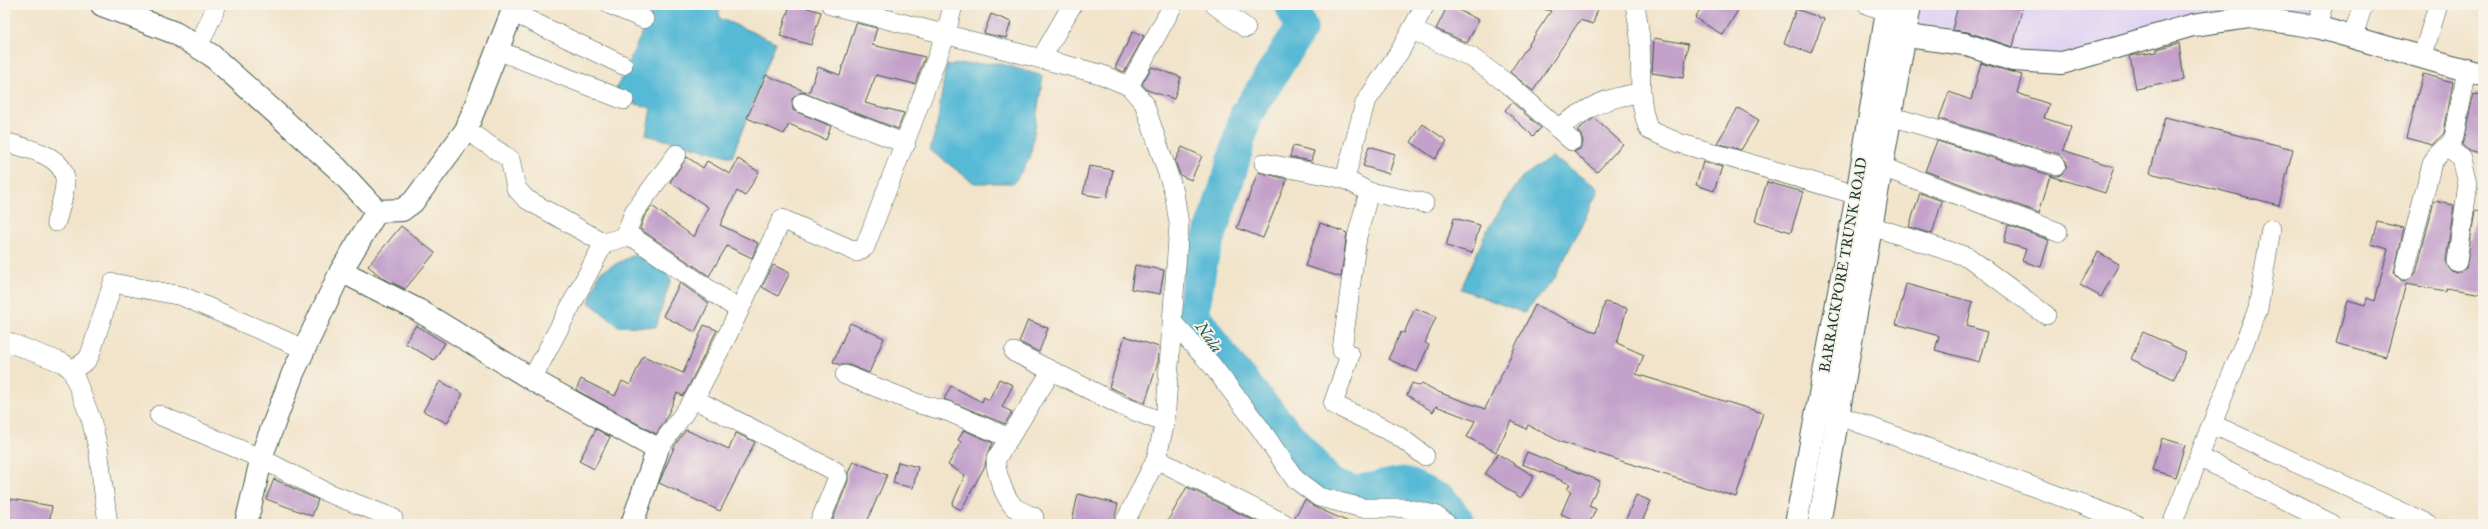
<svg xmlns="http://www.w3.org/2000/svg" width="2488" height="529" viewBox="0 0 2488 529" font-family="'IM FELL Great Primer',serif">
<rect width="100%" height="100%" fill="#f7f3e8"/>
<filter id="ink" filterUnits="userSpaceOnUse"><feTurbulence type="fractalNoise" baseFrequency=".025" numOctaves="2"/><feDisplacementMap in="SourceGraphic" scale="8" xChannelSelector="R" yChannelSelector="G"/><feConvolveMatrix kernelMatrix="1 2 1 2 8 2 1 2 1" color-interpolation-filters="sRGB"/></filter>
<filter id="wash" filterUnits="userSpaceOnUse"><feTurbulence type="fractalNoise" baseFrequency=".012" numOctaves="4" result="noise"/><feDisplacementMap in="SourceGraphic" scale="16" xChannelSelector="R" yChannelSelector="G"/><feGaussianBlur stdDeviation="0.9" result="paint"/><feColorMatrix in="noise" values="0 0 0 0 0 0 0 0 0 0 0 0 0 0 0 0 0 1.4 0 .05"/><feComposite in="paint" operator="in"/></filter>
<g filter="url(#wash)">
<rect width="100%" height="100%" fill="#f2e4cb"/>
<path fill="#e1d4f3" d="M1918 5H2319L2316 19 2254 7 2191 17 2063 60 1914 28Z"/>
<g fill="#57b9d5" stroke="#3b7b84">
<path d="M655 5H719V18L776 42 732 157 646 135 651 108 612 98Z"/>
<path d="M998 63 1043 76 1030 158 1014 183H974L930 150 937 125 946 65Z"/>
<path d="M1552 157 1599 189 1555 278 1524 313 1461 289 1487 230 1522 177Z"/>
<path d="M634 255 657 261 671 279 656 327 618 326 589 302 600 272Z"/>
</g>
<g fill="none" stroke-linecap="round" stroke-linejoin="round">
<path stroke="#57b9d5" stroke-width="33" d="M1291 5 1301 28 1246 115 1230 173 1201 262 1193 314 1229 366 1330 484 1355 492 1404 483 1442 501 1460 524"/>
</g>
<g id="blocks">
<g fill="#c3a1cb">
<path d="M790 5H797L821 12 811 45 780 36Z"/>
<path d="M1448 5 1479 20 1467 43 1436 29Z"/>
<path d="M1544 5H1599L1593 24 1580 20 1533 91 1510 72 1551 11 1543 9Z"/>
<path d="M1703 5H1741L1723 35 1695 18Z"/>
<path d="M1958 5H2007L2022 9 2013 47 1968 32 1952 30Z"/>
<path d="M1796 9 1824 19 1811 53 1784 43Z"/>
<path d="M991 14 1011 22 1006 38 984 33Z"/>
<path d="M856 23 877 28 872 45 925 57 915 84 876 75 865 103 904 113 898 129 801 92 792 99 793 110 831 126 826 140 789 124 784 134 747 118 766 75 809 93 818 67 840 75Z"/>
<path d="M1133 31 1144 36 1124 72 1115 68Z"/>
<path d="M1654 38 1688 44 1683 78 1652 73Z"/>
<path d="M2179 43 2184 80 2136 89 2130 56 2157 52V49Z"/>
<path d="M1981 63 2022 75 2017 93 2049 104 2044 118 2071 127 2063 150 2114 167 2105 193 2050 176 2039 213 1925 171 1937 141 2053 176H2059L2066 168 2067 162 2059 154 1939 119 1949 92 1971 100Z"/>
<path d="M1152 67 1181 77 1174 99 1147 90 1142 84Z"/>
<path d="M2423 74 2453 82 2444 133 2433 145 2406 138Z"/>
<path d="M2474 94 2483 97V155L2469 151 2462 145Z"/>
<path d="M1512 102 1541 128 1533 136 1505 110Z"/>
<path d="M1738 108 1759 120 1741 150 1717 143Z"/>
<path d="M2165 117 2293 149 2279 205 2150 173Z"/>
<path d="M1594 118 1623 144 1597 172 1574 152 1580 149 1583 143 1582 137 1577 130Z"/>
<path d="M1423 124 1447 141 1435 159 1411 142Z"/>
<path d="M1293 146 1314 151 1311 161 1290 157Z"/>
<path d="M1369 146 1395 154 1389 174 1363 166Z"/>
<path d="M1182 147 1202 156 1191 180 1180 175 1175 161Z"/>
<path d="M687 157 703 168 707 161 730 174 738 159 759 172 745 196 737 191 720 225 758 243 752 258 727 246 709 276 640 229 644 217 652 206 694 237 708 207 670 182Z"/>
<path d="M1703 162 1722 167 1714 191 1696 185Z"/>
<path d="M1089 166 1113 170 1107 198 1083 194Z"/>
<path d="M1258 172 1287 179 1263 238 1237 228Z"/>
<path d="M1767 182 1803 192 1791 232 1755 221Z"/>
<path d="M1920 193 1942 201 1932 234 1909 227Z"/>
<path d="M2434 201 2454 205 2446 261 2450 270 2455 273 2466 268 2475 211 2483 212V294L2446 288V291L2406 284 2386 357 2336 343 2348 300 2365 305 2367 298 2375 301 2388 249 2371 244 2377 222 2404 228 2394 273 2402 281 2408 280 2416 273Z"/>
<path d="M1454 218 1480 225 1472 253 1446 246Z"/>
<path d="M1320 223 1347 233 1341 277 1305 266Z"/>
<path d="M2008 225 2049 240 2041 267 2022 261 2026 249 2004 243Z"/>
<path d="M401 226 435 253 405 289 384 279 368 266Z"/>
<path d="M2098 252 2119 264 2101 297 2080 285Z"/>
<path d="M773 265 790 273 778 296 762 287Z"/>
<path d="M1135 265 1164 270 1160 294 1131 289Z"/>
<path d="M680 283 709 303 695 332 663 316Z"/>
<path d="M1906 284 1973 302 1967 326 1987 332 1979 362 1935 350 1939 336 1896 324Z"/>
<path d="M1605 302 1627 308 1617 343 1644 355 1636 374 1763 413 1736 497 1561 442 1528 425 1526 429 1511 421 1496 452 1467 437 1475 421 1436 406 1433 412 1407 395 1412 383 1420 386 1422 383 1438 392 1485 409 1535 305 1596 333Z"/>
<path d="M1415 308 1436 317 1425 343 1429 345 1417 372 1388 359 1401 332 1404 333Z"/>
<path d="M1028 320 1048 328 1039 352 1019 342Z"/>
<path d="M850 323 884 338 869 373 849 365H840L833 362Z"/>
<path d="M416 325 445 343 434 360 405 343Z"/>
<path d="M704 325 717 330 685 393 683 396 677 393 665 421 656 434 576 390 581 379 615 396 622 381 630 385 643 356 683 373Z"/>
<path d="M2143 332 2186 352 2174 379 2131 359Z"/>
<path d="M1125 336 1159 347 1158 362 1145 403 1109 387Z"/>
<path d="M999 379 1013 385 1002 407 1012 412 1005 424 944 399 951 386 982 402 984 397 989 400Z"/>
<path d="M440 381 463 394 447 423 423 411Z"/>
<path d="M596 429 610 437 594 469 579 461Z"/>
<path d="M686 430 729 449 736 433 755 442 720 511 659 483 675 445Z"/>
<path d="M964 430 993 443 987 454 985 466 961 510 952 505 965 475 948 465 961 442 958 440Z"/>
<path d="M2162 438 2185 445 2175 477 2152 470Z"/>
<path d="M1527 452 1600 481 1589 506 1596 509 1589 524H1584L1561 514 1571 491 1567 489 1570 484 1522 464Z"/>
<path d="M1498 454 1534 476 1521 498 1485 474Z"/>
<path d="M853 461 887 475 866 524H831L848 481V473Z"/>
<path d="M898 462 918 467 913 488 893 483Z"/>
<path d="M274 479 318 500 312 516 266 499Z"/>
<path d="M1187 487 1251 519 1260 524H1166Z"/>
<path d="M1078 494 1118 504 1113 524H1082L1072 522Z"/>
<path d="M1636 495 1651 501 1641 524H1624Z"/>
<path d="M11 499 52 506 49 524H5Z"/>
<path d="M1305 500 1313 506 1353 524H1296L1294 518Z"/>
</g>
</g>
</g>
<g filter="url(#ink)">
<use href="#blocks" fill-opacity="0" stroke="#3f564b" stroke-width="1"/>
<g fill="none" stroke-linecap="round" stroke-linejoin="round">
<g stroke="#3f564b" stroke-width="20">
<g id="minor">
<path d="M611 5 644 19"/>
<path d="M831 5 1100 74 1129 86 1144 103 1174 192 1179 224 1165 423 1156 459 1124 524"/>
<path d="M1215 5 1246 28"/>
<path d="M1635 5C1637 16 1639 27 1640 39 1642 71 1637 100 1649 130L1679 143 1857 195"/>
<path d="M1868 5 1887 11"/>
<path d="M512 12 623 65"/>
<path d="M2317 27 2323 5"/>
<path d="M1412 30 1471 57 1513 88 1572 141"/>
<path d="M2353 36 2363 5"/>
<path d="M199 45 217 5"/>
<path d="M497 50 624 100"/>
<path d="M2422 58 2438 5"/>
<path d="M1041 59 1072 5"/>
<path d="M1129 86 1173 5"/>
<path d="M802 103 906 144"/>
<path d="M1890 116 2056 165"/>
<path d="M1557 128C1589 108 1602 98 1640 93"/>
<path d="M466 130 510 159 516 188 526 199 604 243 625 237 634 238 739 310"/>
<path d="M5 142C24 148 63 154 65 179 66 192 59 210 56 222"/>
<path d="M2448 148 2462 159 2468 184 2457 262"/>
<path d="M1264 163 1345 179"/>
<path d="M1882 167 2058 232"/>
<path d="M1369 192 1357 237 1342 350 1350 355 1333 404 1397 435 1425 456"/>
<path d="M1424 203 1369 192 1345 179 1365 103 1400 51 1425 5"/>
<path d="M1871 226 1968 257 2046 315"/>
<path d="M625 237 634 212 677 154"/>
<path d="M2405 270 2432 163C2438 152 2449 149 2454 137L2467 70"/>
<path d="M1173 323 1211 364 1260 428 1295 479 1319 497 1363 508H1404L1435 515 1447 524"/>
<path d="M5 341 63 363 72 370 91 419 98 448 108 524"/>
<path d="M1014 352 1122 406 1165 423"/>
<path d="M72 370 86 361 90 355 113 283 182 296 304 349"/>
<path d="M845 375 919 404 947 411 1009 438"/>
<path d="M532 379 604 243"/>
<path d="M694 399 835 471 838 477 819 524"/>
<path d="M1824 410 2135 524"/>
<path d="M159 415 262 459 326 492 393 518"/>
<path d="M2212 424 2428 524"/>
<path d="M657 451 694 399 729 332 782 219 857 252 865 247 946 34 953 5"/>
<path d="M2199 457 2332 524"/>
<path d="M1156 459 1285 524"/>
<path d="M1034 517C1027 514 1019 511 1014 507 1005 498 995 472 996 459L1051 372"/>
<path d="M2172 524 2258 309 2271 229"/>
</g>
</g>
<g stroke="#3f564b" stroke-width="24">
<g id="tertiary">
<path d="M102 5 175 33 211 55 337 168 377 211 341 271 418 310 538 383 652 446 657 451 632 524"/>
<path d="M1887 33 1964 44 2013 60 2062 63 2193 25 2249 17 2317 27 2483 75"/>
<path d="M377 211 402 210 413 202 466 130 515 5"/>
<path d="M246 524 263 452 293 373 341 271"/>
</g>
</g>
<g stroke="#3f564b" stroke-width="24">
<g id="primary">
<path d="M1796 524 1857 195 1888 5"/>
<path d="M1819 524 1910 5"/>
</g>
</g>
<use href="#minor" stroke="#fff" stroke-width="19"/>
<use href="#tertiary" stroke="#fff" stroke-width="22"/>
<use href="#primary" stroke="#fff" stroke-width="22"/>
</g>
</g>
<g text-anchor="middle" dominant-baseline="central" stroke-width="4" stroke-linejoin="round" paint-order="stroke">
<g font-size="15" fill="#1f3d34" stroke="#f7f3e8">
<text transform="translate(1843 265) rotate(-80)">BARRACKPORE TRUNK ROAD</text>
</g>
<g font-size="16" font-style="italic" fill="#2d5c5c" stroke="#f7f3e8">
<text transform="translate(1209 337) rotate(55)">Nala</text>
</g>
</g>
<rect width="2488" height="529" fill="none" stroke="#f7f3e8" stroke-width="20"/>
</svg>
